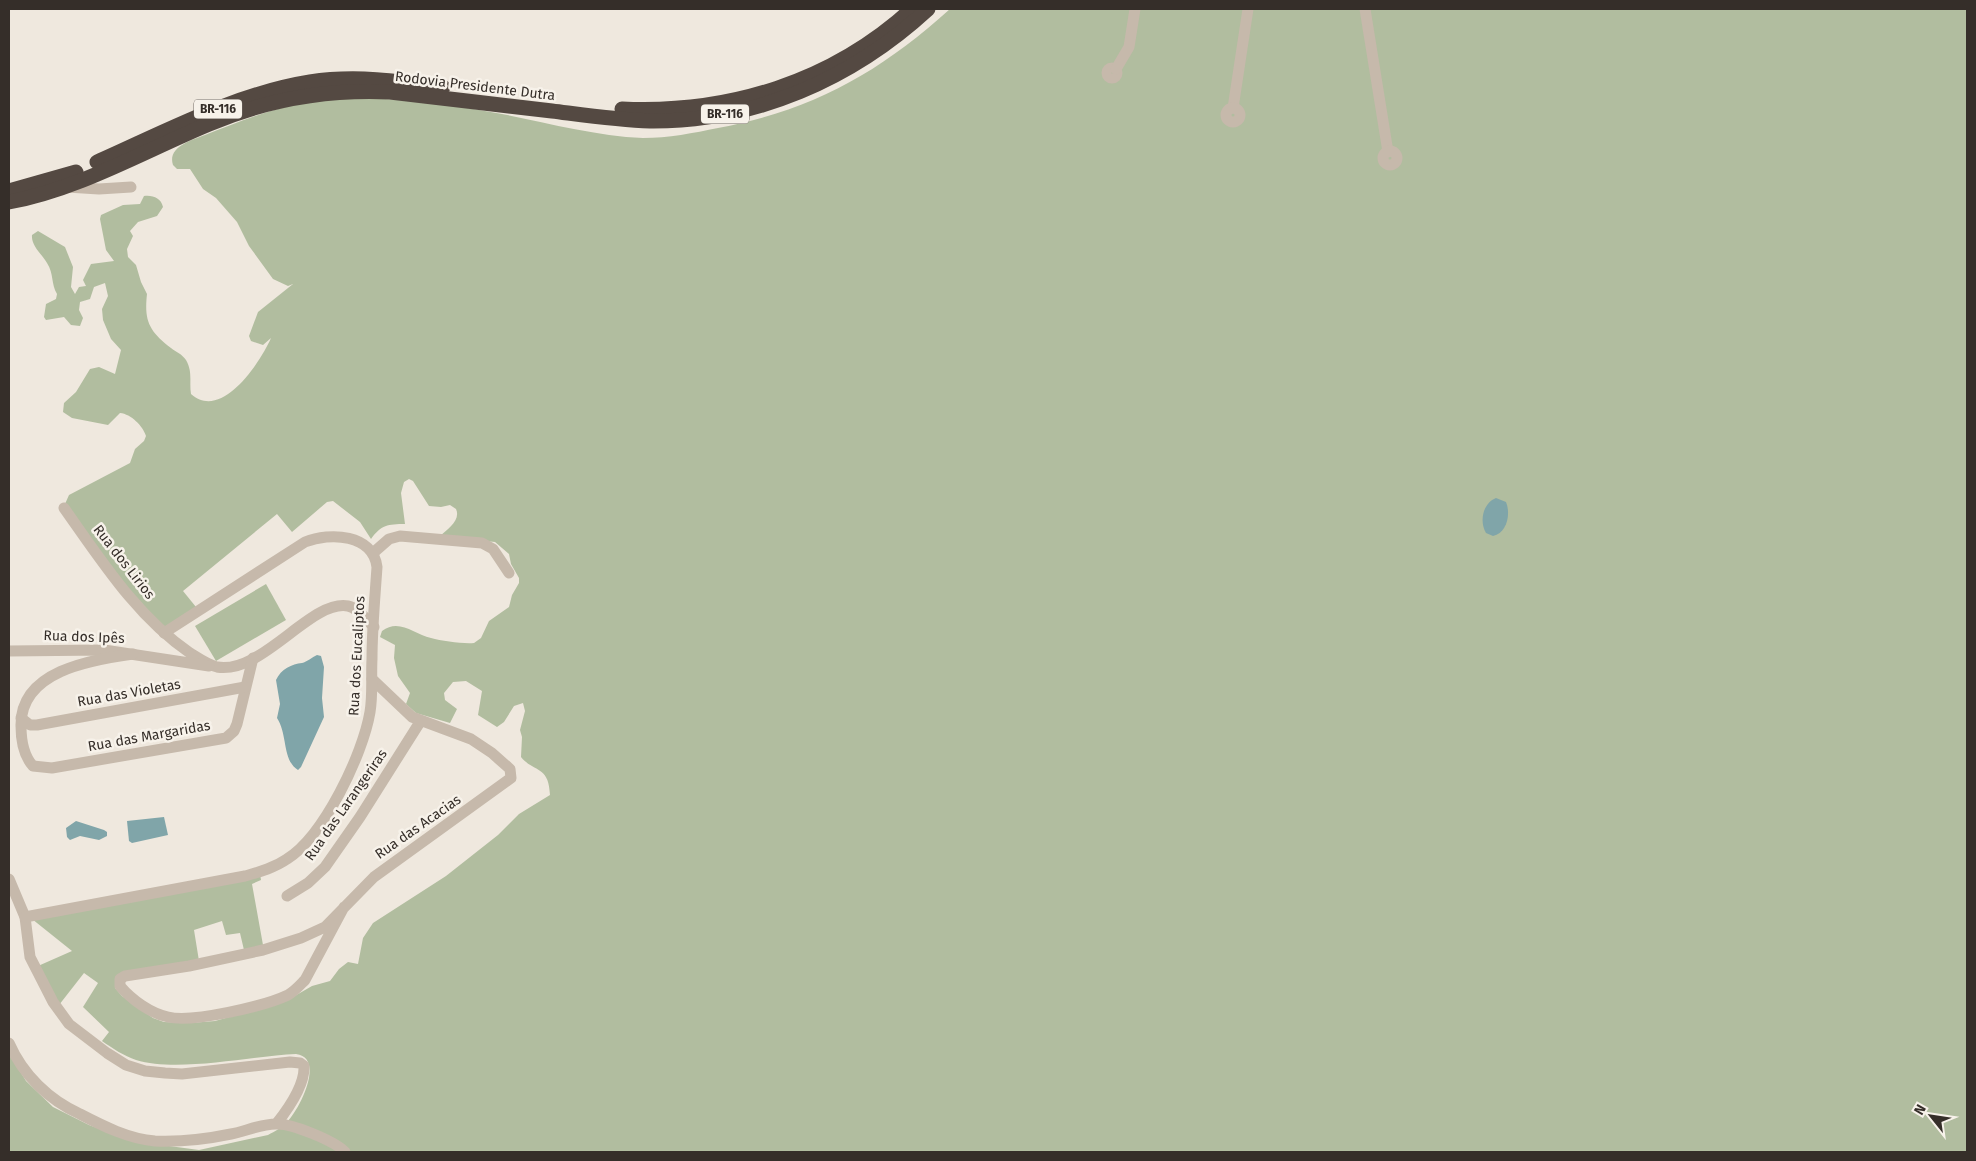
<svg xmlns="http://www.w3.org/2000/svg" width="1976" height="1161" viewBox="0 0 1976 1161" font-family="'Fira Sans',sans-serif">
<rect width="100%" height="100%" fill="#efe8de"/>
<g fill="#b1bd9f">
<path d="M950 9H1967V1152H9V1053L26 1081 53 1107 89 1125 132 1141 199 1150 268 1135C275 1131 282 1128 287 1122 299 1110 326 1058 296 1054 251 1056 178 1073 136 1060 124 1056 112 1048 102 1041L109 1032 83 1007 98 983 84 973 59 1005 38 966 72 951 32 919 260 874 261 880 252 884 263 945 244 950 240 933 226 935 222 921 194 930 199 961 125 972 115 988 122 996 153 1018 164 1022 190 1023 215 1021 286 1001 312 986 330 981 339 969 348 962 358 964 363 938 373 923 446 876 498 835 519 814 550 795C549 765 534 773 521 757L522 737 520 730 525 711 523 703 514 706 504 722 497 727 478 715 482 691 466 681 453 682 444 693 445 700 457 709 450 723 416 713 406 704 410 693 398 676 394 658 395 645 380 637 382 631C399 618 414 634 431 638 442 641 463 644 474 643L481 638 489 621 509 607 512 595 519 583V578L511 564 509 554 495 542 440 536C448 529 461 520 456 509L450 505 441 507 429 506 413 481 409 479 404 482 401 493 405 524C388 524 381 525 371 539L360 522 333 501 327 502 292 532 277 514 183 591 196 607 164 628 117 576 65 504 69 495 130 463 135 449 144 441 146 436C143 426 131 414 120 413L108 425 72 418 63 412 64 403 76 392 90 369 99 367 115 374 121 350 111 339 103 320 102 309 108 296 105 283 94 287 90 299 80 302 79 310 83 318 80 326 71 325 64 317 46 320 44 317 46 304 56 299 57 294C51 284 54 274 47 263 42 254 31 246 32 235L38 231 65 247 73 267 71 287 75 294 79 287 86 286 83 280 91 264 114 261 106 250 100 219 101 215 123 205 140 204 144 196C153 195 161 198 163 207L157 216 138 222 130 231 133 236 127 249 128 257 136 265 141 282 147 294C144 321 149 331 171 348 176 352 182 354 186 360 193 372 189 382 191 394 222 422 261 361 271 338L263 345 251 341 249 336 258 312 293 284 288 286 273 279 249 246 237 222 216 198 203 189 190 169H177L173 165C167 147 192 140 205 135 241 121 280 105 318 101 379 94 442 103 502 114 548 123 596 136 643 138 668 138 694 133 718 128 813 110 879 73 950 9Z"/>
<path d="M266 584 286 620 216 661 195 626Z"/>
</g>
<g fill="#80a5a9">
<path d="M1496 498 1506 502C1511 514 1507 533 1493 536L1486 533C1479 521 1483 503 1496 498Z"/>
<path d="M317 655 321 656 324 667 322 698 324 717 301 767 298 770C282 760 288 735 277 718L280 704 276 680C281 669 292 664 302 663 307 662 312 657 317 655Z"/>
<path d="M164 817 168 835 132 843 129 841 127 821Z"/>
<path d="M76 821 104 830 107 832V836L99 840 80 836 70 840 67 837 66 828Z"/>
</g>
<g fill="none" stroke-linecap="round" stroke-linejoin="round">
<g stroke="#c6b9ab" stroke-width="11">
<path d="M1365 9 1388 152"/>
<circle cx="1112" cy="73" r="5"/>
<path d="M1116 69 1129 47 1135 9"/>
<path d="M1233 108 1248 9"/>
<circle cx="1233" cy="115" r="7"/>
<circle cx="1390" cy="158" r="7"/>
<path d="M67 187 99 189 131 187"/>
<path d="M64 508C101 560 137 617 190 653 198 658 208 665 217 667 262 675 311 599 348 606 358 608 367 620 374 627"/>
<path d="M373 553 389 539 400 536 482 543 493 549 509 573"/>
<path d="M9 651 104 650 209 666"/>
<path d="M133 654C90 660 20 671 21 726 21 741 23 755 33 766L52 768 226 738 234 731 237 724 253 658"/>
<path d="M21 718 30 725H37L245 687"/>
<path d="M9 879 25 917 30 957 53 1002 69 1024 107 1053 126 1065 145 1071 165 1073 182 1074 290 1062 300 1063 304 1066C305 1085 288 1109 277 1123"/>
<path d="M287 896 308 883 325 867 360 817 420 722"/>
<path d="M344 907 305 980C300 985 295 991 288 995 265 1006 192 1023 168 1017 150 1013 132 1000 120 986V979L125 976 189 966 263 950 301 938 325 927 374 877 511 778 510 769 492 753 471 739 412 717 372 679"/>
<path d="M25 917 245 876C259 872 274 868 287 859 324 836 363 754 370 712 373 694 371 677 372 659 372 628 375 597 377 567 373 534 330 532 305 542L164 633"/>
<path d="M9 1043C23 1075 49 1100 80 1114 103 1126 129 1139 155 1141 180 1142 207 1139 231 1134 246 1131 261 1124 276 1124 291 1123 335 1141 345 1152"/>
</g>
<g stroke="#544942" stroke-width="15">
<path d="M622 109C729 114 832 82 912 9"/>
<path d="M97 162C165 132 235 94 310 82 354 75 399 81 443 87"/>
<path d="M9 191 76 172"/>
<path d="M9 202C79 189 144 151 209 124 268 99 327 89 390 92 444 98 498 105 552 111 584 115 618 120 650 121 755 122 852 79 928 9"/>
</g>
</g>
<g text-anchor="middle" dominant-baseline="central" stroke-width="5" stroke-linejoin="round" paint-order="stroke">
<g fill="#f7f2ea" stroke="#6f6963" stroke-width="1">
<rect x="194" y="99.5" width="48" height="19" rx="4"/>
<rect x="701" y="104.5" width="48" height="19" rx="4"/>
</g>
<g font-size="12" font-weight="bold" fill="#352e29">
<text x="218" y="109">BR-116</text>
<text x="725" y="114">BR-116</text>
</g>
<g font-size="14" fill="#352e29" stroke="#f7f2ea">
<text transform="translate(475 86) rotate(7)">Rodovia Presidente Dutra</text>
<text transform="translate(124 562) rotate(52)">Rua dos Lirios</text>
<text transform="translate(84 637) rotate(2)">Rua dos Ipês</text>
<text transform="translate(357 656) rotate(-87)">Rua dos Eucaliptos</text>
<text transform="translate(129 693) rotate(-10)">Rua das Violetas</text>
<text transform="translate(149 736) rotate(-10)">Rua das Margaridas</text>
<text transform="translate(346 805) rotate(-55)">Rua das Larangeriras</text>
<text transform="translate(418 827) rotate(-35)">Rua das Acacias</text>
</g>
</g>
<rect width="1976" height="1161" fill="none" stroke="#352e29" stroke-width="20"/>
<g transform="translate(1931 1116) rotate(300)" stroke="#f7f2ea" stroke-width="4" paint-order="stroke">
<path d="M0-4L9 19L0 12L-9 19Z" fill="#352e29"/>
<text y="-8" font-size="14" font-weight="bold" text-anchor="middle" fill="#352e29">N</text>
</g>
</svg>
